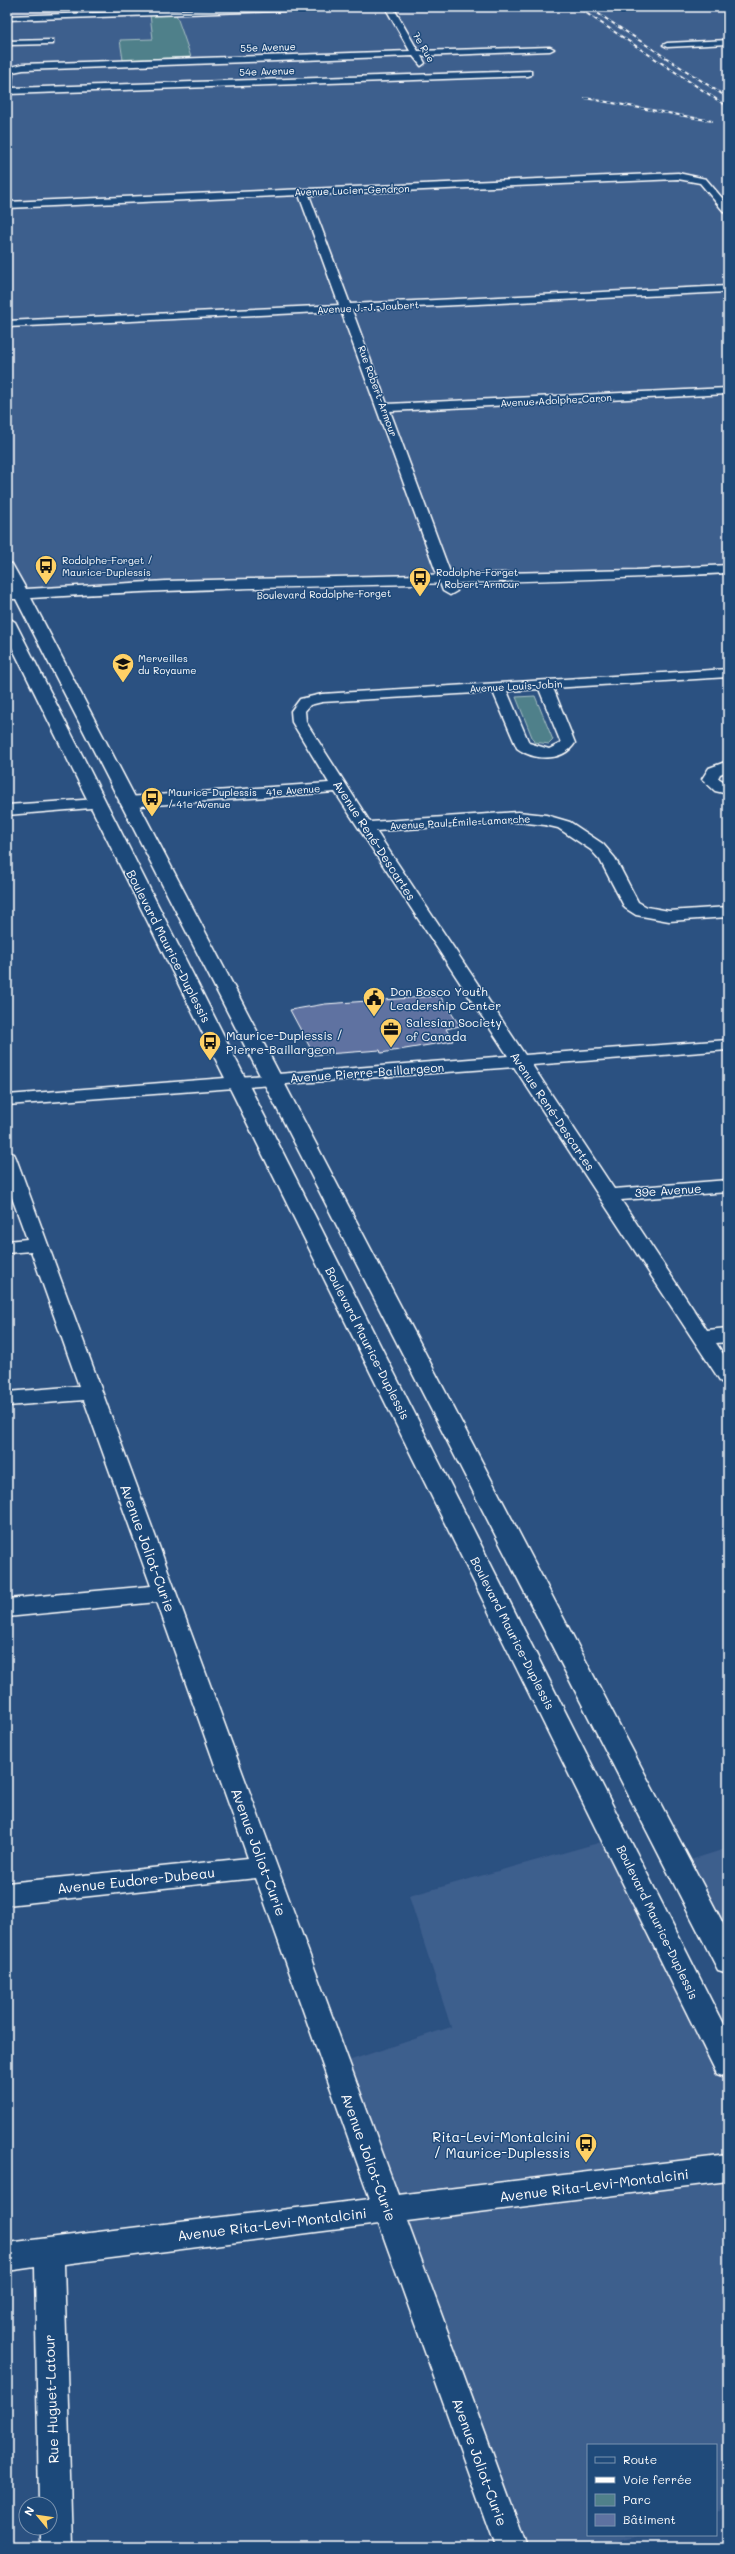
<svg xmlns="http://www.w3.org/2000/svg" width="735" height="2554" viewBox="0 0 735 2554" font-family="Mali,sans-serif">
<rect width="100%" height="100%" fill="#2b5181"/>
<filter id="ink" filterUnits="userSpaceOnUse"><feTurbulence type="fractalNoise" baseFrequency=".025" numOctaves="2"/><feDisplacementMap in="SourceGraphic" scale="8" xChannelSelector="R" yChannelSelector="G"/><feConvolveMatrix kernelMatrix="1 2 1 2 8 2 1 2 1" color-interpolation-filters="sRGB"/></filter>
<g filter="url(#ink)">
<g fill="#3e5e8d">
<path d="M7 7H728V569L21 594 7 568Z"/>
<path d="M616 1838 728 2065V2509L716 2513V2445H588V2535H638L597 2547H511L336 2065 451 2027 409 1896Z"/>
<path d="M728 1848V1961L678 1864Z"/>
</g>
<g fill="#50808a" stroke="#a8c0c4">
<path d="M176 14 191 57 123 60 120 40 153 39 150 15Z"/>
<path d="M535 696 553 740 549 744 534 742 516 697Z"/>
</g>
<path fill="#5e72a1" stroke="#fff" d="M440 996 460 1026 446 1029 453 1041 381 1053 380 1050 314 1055 290 1010 325 1004Z"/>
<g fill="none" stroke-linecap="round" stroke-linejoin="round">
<g stroke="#fff" stroke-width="3">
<g id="minor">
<path d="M265 7H340L336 9 7 20V16Z"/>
<path d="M385 7H393L418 51 550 47 554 49 550 51 421 56 425 63 421 66 413 56 23 70 13 72 12 88 531 71V75L528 76 7 94V68L23 64 410 51Z"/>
<path d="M53 40V44H50L7 45V41Z"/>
<path d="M728 40V44L667 47 663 45 667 43Z"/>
<path d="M678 173 706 179 728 205V214L725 213 700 183 678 179 309 195 350 304 728 286V292L352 310 387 404 728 388V394L390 411 457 591 450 595 443 591 341 311 7 327V321L339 305 299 195 7 208V202Z"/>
<path d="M728 669V677L553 688 575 743C563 762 534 761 517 748L493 692 322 702 310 705 305 711 306 722 370 822 518 812 546 815 570 822 603 844 615 858 638 902 647 907 669 911 728 907V917L669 921 636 915 625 908 600 860 591 850 558 828 545 825 518 822 376 831 525 1055 728 1040V1050L532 1065 614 1189 728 1180V1192L621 1200 707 1330 728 1328V1342L716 1343 728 1361V1384L721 1382 514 1067 7 1105V1095L508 1056 335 792 127 807 119 802 127 797 329 783 292 722 291 711 300 699 322 694ZM539 689 561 743 549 749 529 743 507 691Z"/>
<path d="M728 761V771L720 774 718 778 728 784V794L715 791 702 779 709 768Z"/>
<path d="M98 799 103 801 106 804 103 807 7 815V805Z"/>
<path d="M7 1152 14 1154 16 1158 398 2195 728 2155V2181L407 2221 527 2547H495L379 2224 64 2264 72 2547H40V2528H50V2504H39L35 2267 7 2271V2243L370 2199 256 1878 7 1905V1883L248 1858 157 1602 7 1617V1599L151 1586 84 1400 7 1406V1392L79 1386 31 1251 7 1253V1241L27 1239 7 1184Z"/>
</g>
</g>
<g stroke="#fff" stroke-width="3">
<g id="tertiary">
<path d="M7 563 12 564 26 589 166 581 636 570 728 565V573C496 586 263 583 31 598L728 1933V1973L718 1970 16 599H7V591L12 590 7 581Z"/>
<path d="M7 617 15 622 728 2034V2078L717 2074 7 637Z"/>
</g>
</g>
<use href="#minor" fill="#1f4a7a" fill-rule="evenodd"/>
<use href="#tertiary" fill="#1f4a7a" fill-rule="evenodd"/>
<g stroke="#fff" stroke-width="2">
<g id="rail">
<path d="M577 7 728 107"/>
<path d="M588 7 728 98"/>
<path d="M585 98 712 121"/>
</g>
</g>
<use href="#rail" stroke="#1f4a7a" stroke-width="1.5" stroke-dasharray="4" stroke-linecap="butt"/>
</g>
</g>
<defs>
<g id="bus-pin" transform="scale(1.15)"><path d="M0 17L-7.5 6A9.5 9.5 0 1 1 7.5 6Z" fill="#ffd166" stroke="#1f4a7a"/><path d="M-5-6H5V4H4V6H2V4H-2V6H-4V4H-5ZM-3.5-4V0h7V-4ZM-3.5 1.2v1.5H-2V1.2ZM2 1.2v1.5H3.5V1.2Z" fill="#111"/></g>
<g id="school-pin" transform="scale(1.15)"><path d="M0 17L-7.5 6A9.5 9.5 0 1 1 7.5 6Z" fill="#ffd166" stroke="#1f4a7a"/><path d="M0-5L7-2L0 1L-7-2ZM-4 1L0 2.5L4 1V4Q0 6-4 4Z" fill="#111"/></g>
<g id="civic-pin" transform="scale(1.15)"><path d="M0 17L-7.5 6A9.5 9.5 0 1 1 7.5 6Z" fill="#ffd166" stroke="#1f4a7a"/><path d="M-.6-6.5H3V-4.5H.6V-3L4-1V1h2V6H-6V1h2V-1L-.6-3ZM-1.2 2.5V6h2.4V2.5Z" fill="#111"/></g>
<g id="office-pin" transform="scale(1.15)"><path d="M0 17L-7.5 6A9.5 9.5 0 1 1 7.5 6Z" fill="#ffd166" stroke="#1f4a7a"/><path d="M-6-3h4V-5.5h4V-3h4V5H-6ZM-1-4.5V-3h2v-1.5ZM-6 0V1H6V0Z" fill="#111"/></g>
</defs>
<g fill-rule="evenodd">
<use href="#bus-pin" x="46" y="566"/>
<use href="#bus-pin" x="420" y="578"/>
<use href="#school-pin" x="123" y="664"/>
<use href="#bus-pin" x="152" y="798"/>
<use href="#civic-pin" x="374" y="998"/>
<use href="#office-pin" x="391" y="1029"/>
<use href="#bus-pin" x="210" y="1042"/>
<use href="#bus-pin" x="586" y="2144"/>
</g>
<g text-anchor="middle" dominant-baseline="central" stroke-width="3" stroke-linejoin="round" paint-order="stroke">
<g font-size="10" fill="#fff" stroke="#1f4a7a">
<text transform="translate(268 47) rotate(-2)">55e Avenue</text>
<text transform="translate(424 47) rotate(60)">7e Rue</text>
<text transform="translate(267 71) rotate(-2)">54e Avenue</text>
<text transform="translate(352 190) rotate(-2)">Avenue Lucien-Gendron</text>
<text transform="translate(368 307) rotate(-3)">Avenue J.-J.-Joubert</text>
<text transform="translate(378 391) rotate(70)">Rue Robert-Armour</text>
<text transform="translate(556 400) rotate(-3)">Avenue Adolphe-Caron</text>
<text transform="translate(324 594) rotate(-1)">Boulevard Rodolphe-Forget</text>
<text transform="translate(516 686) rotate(-3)">Avenue Louis-Jobin</text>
<text transform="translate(293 790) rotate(-4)">41e Avenue</text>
<text transform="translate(460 822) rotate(-3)">Avenue Paul-Émile-Lamarche</text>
</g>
<g font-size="10" fill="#fff" stroke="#1f4a7a" text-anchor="start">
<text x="62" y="560">Rodolphe-Forget /<tspan x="62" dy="12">Maurice-Duplessis</tspan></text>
<text x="436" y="572">Rodolphe-Forget<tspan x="436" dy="12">/ Robert-Armour</tspan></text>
<text x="138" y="658">Merveilles<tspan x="138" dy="12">du Royaume</tspan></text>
<text x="168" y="792">Maurice-Duplessis<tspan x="168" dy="12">/ 41e Avenue</tspan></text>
</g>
<g font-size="12" fill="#fff" stroke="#1f4a7a">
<text transform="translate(375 840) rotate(57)">Avenue René-Descartes</text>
<text transform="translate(169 946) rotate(63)">Boulevard Maurice-Duplessis</text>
<text transform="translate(367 1072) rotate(-4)">Avenue Pierre-Baillargeon</text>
<text transform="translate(553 1111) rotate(56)">Avenue René-Descartes</text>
<text transform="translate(668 1190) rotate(-4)">39e Avenue</text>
<text transform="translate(368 1343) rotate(63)">Boulevard Maurice-Duplessis</text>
<text transform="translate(513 1633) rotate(63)">Boulevard Maurice-Duplessis</text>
<text transform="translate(658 1922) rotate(64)">Boulevard Maurice-Duplessis</text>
</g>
<g font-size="12" fill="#fff" stroke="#1f4a7a" text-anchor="start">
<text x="390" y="991">Don Bosco Youth<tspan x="390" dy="14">Leadership Center</tspan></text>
<text x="406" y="1022">Salesian Society<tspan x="406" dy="14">of Canada</tspan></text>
<text x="226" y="1035">Maurice-Duplessis /<tspan x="226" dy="14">Pierre-Baillargeon</tspan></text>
</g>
<g font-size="14" fill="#fff" stroke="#1f4a7a">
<text transform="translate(148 1548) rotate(70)">Avenue Joliot-Curie</text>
<text transform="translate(259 1852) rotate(70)">Avenue Joliot-Curie</text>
<text transform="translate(136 1880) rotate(-6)">Avenue Eudore-Dubeau</text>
<text transform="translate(369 2157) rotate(70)">Avenue Joliot-Curie</text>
<text transform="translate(594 2185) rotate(-7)">Avenue Rita-Levi-Montalcini</text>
<text transform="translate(272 2224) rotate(-7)">Avenue Rita-Levi-Montalcini</text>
<text transform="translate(51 2399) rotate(-92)">Rue Huguet-Latour</text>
<text transform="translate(480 2462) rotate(70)">Avenue Joliot-Curie</text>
</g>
<g font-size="14" fill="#fff" stroke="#1f4a7a" text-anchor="end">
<text x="570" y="2136">Rita-Levi-Montalcini<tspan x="570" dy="16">/ Maurice-Duplessis</tspan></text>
</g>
</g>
<rect width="735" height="2554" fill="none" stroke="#1f4a7a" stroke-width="24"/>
<rect x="12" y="12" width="711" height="2530" fill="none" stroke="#fff" stroke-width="1.5" filter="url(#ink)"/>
<rect x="587" y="2444" width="130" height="92" fill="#1f4a7a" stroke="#7992af"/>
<rect x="595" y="2457" width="20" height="6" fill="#1f4a7a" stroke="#7992af"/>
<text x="623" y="2464" font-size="12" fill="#ffffff">Route</text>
<rect x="595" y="2477" width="20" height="6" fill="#ffffff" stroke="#7992af"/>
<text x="623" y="2484" font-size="12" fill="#ffffff">Voie ferrée</text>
<rect x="595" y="2494" width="20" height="12" fill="#50808a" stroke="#7992af"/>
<text x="623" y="2504" font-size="12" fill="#ffffff">Parc</text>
<rect x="595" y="2514" width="20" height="12" fill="#5e72a1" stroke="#7992af"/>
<text x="623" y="2524" font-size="12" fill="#ffffff">Bâtiment</text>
<g transform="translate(38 2516) rotate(299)"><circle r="19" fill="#1f4a7a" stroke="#7992af"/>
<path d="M0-3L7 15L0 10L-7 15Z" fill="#ffd166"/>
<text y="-6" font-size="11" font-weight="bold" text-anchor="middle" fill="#ffffff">N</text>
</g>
</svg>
